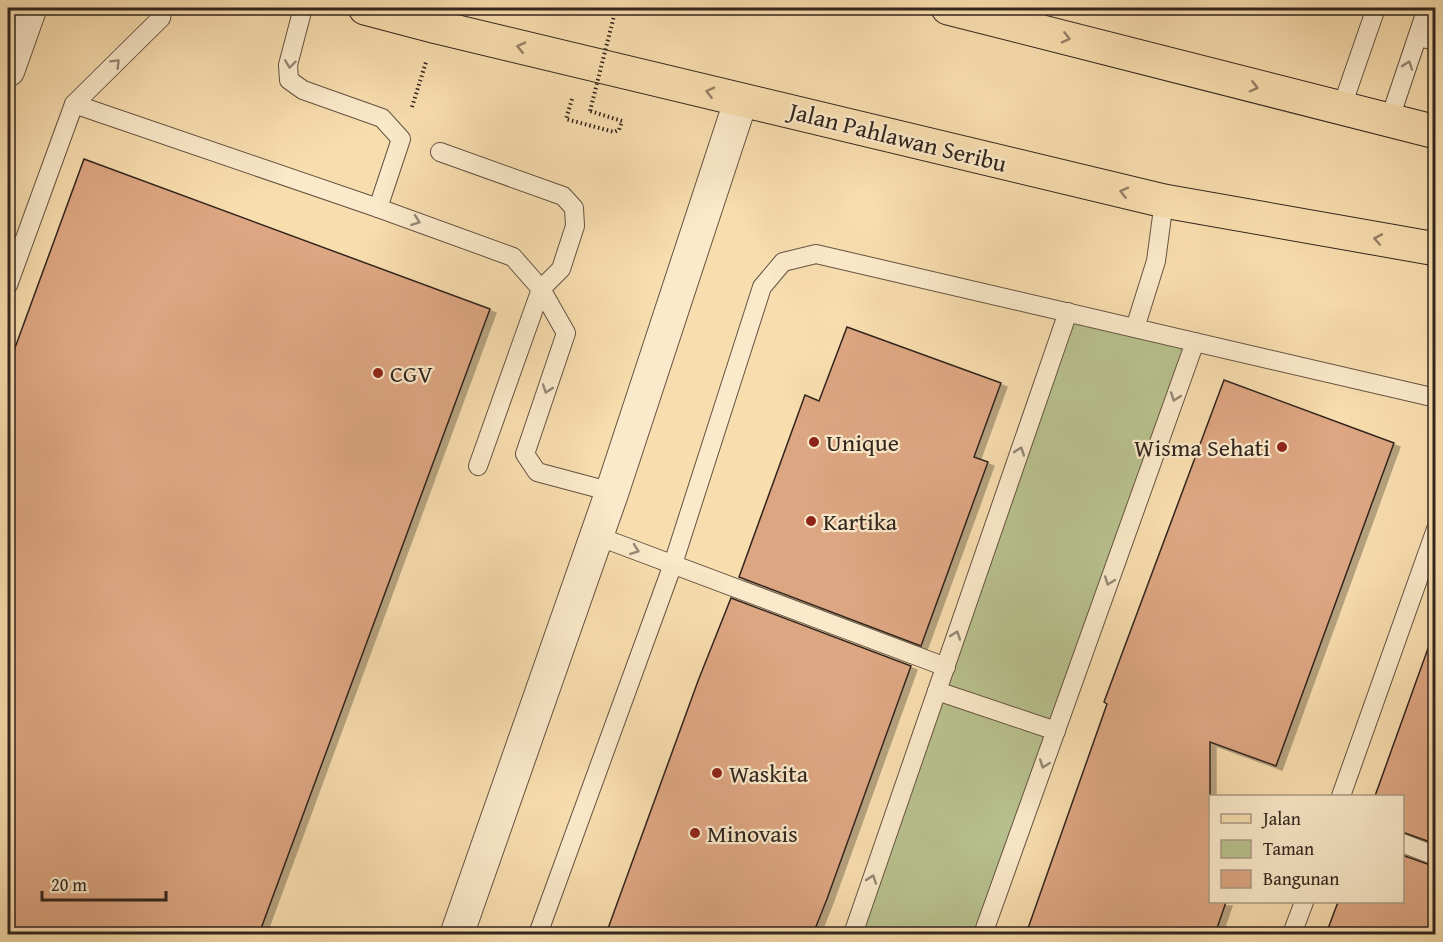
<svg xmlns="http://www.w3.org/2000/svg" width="1443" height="942" viewBox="0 0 1443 942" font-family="'Gentium Book Plus',serif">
<defs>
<filter id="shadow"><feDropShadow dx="6" dy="4" stdDeviation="0" flood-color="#0004"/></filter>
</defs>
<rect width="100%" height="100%" fill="#f8ddae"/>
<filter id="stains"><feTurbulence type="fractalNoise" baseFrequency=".00333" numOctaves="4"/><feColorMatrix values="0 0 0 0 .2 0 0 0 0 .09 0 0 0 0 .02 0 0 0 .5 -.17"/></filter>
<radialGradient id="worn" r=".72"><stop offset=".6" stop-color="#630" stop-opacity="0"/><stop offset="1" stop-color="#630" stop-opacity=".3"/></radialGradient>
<path fill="#b8c28e" stroke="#757456" stroke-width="1.5" d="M1068 312 1195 342 983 934H853Z"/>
<g fill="#dda682" stroke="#32251d" stroke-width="1.5" filter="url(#shadow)">
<path d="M84 159 490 309 259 934H8V367Z"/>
<path d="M847 327 1001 383 974 457 988 462 921 646 739 577 805 395 819 401Z"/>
<path d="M1224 380 1394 443 1276 766 1210 742V902H1226L1215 934H1026L1107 704 1104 702Z"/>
<path d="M731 598 911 666 827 899 813 934H606L698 681Z"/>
<path d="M1431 640 1436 641V844L1402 832V796H1375Z"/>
<path d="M1402 855 1436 867V934H1326L1338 902H1402Z"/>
</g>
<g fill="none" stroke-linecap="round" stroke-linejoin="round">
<g stroke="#645341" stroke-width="20">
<g id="lane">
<path d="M303 8 288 65 289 80 303 90 382 118 401 139 378 208 513 257 541 289 566 333 525 454 537 472 612 492"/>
<path d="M1029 28 1039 8"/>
<path d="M1418 37 1436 41"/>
<path d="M74 104 378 208"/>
<path d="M1341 109 1376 8"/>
<path d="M1389 121 1427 8"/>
<path d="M440 152 563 196 574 208 575 226 561 269 541 289 478 466"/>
<path d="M8 285 74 104 161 18 163 8"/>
<path d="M1135 328 1156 261 1164 201"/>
<path d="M597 536 946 667"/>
<path d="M937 691 1056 731"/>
<path d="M1341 796 1436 529"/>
<path d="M1402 843 1436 856"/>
<path d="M538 934 673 564 762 287 783 262 816 254 1436 398"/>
<path d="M853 934 1068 312"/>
<path d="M983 934 1195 342"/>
<path d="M1292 934 1304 902"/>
</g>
</g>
<g stroke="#645341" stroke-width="35">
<g id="street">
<path d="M8 70 30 8"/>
<path d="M457 934 612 492 741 100"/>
</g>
</g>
<g stroke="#32251d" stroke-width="35">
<g id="primary">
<path d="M365 8 437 27 1164 201 1436 249"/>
<path d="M948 8 1436 132"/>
</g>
</g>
<g stroke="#32251d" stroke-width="4" stroke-dasharray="1.5 3" stroke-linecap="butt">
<path d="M572 99 566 119 614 132 619 130 622 121 590 111"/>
<path d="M412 107 426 62"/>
</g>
<use href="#lane" stroke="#fae9ca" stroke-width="18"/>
<use href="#street" stroke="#fae9ca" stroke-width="33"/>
<use href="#primary" stroke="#f8ddae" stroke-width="33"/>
<path stroke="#32251d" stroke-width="4" stroke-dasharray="1.5 3" stroke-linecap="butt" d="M590 111 616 8"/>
</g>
<defs><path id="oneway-chevron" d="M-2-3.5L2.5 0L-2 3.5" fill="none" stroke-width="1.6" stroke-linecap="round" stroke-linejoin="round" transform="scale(1.5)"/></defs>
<g stroke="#958166">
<use href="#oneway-chevron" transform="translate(1066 38) rotate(14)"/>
<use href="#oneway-chevron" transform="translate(521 47) rotate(-167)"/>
<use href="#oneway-chevron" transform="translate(1254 87) rotate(14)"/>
<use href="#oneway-chevron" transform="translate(710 92) rotate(-166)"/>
<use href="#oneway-chevron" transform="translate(1124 192) rotate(-166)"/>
<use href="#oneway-chevron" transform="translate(1378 239) rotate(-170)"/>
</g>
<g stroke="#968774">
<use href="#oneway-chevron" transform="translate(116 63) rotate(-45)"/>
<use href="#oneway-chevron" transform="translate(290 64) rotate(97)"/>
<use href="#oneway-chevron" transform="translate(1408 65) rotate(-71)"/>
<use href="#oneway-chevron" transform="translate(416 221) rotate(20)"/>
<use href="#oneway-chevron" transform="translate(547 389) rotate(109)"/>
<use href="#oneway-chevron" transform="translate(1175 397) rotate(110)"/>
<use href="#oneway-chevron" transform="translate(1020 451) rotate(-71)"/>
<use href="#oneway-chevron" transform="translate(635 550) rotate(20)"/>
<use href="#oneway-chevron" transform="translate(1109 581) rotate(110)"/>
<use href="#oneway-chevron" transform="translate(956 635) rotate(-71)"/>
<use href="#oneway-chevron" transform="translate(1044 764) rotate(110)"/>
<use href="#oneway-chevron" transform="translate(872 879) rotate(-71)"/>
</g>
<g fill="#8f2418" stroke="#fae9ca" stroke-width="2">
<circle cx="378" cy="373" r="6"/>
<circle cx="814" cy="442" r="6"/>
<circle cx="1282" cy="447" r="6"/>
<circle cx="811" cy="521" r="6"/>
<circle cx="717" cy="773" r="6"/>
<circle cx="695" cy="833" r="6"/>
</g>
<g text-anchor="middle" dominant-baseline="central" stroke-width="4.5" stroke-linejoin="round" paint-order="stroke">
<g font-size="24" fill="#32251d" stroke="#fae9ca">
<text transform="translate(898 137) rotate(14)">Jalan Pahlawan Seribu</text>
</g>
<g font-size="24" fill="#32251d" stroke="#fae9ca" text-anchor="start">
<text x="390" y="373">CGV</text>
<text x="826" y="442">Unique</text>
<text x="1270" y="447" text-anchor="end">Wisma Sehati</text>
<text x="823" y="521">Kartika</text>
<text x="729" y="773">Waskita</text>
<text x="707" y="833">Minovais</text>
</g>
</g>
<rect width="1443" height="942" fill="none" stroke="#f8ddae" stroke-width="30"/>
<rect x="9" y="9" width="1425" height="924" fill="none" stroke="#32251d" stroke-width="3"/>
<rect x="15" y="15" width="1413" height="912" fill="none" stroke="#32251d" stroke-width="1.5"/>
<rect x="1209" y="795" width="195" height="108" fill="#fae9ca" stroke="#aa9b85" stroke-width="1.5"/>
<rect x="1221" y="814" width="30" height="9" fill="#f8ddae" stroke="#aa9b85" stroke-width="1.5"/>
<text x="1263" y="825" font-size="18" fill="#32251d">Jalan</text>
<rect x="1221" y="840" width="30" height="18" fill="#b8c28e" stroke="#aa9b85" stroke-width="1.5"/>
<text x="1263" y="855" font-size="18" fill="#32251d">Taman</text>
<rect x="1221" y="870" width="30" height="18" fill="#dda682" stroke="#aa9b85" stroke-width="1.5"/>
<text x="1263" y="885" font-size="18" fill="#32251d">Bangunan</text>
<path d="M42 891v9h124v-9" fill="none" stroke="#32251d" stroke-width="3"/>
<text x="51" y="891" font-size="18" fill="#32251d" stroke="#fae9ca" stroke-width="4.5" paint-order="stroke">20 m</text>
<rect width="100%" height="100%" filter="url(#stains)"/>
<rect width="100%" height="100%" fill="url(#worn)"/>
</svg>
